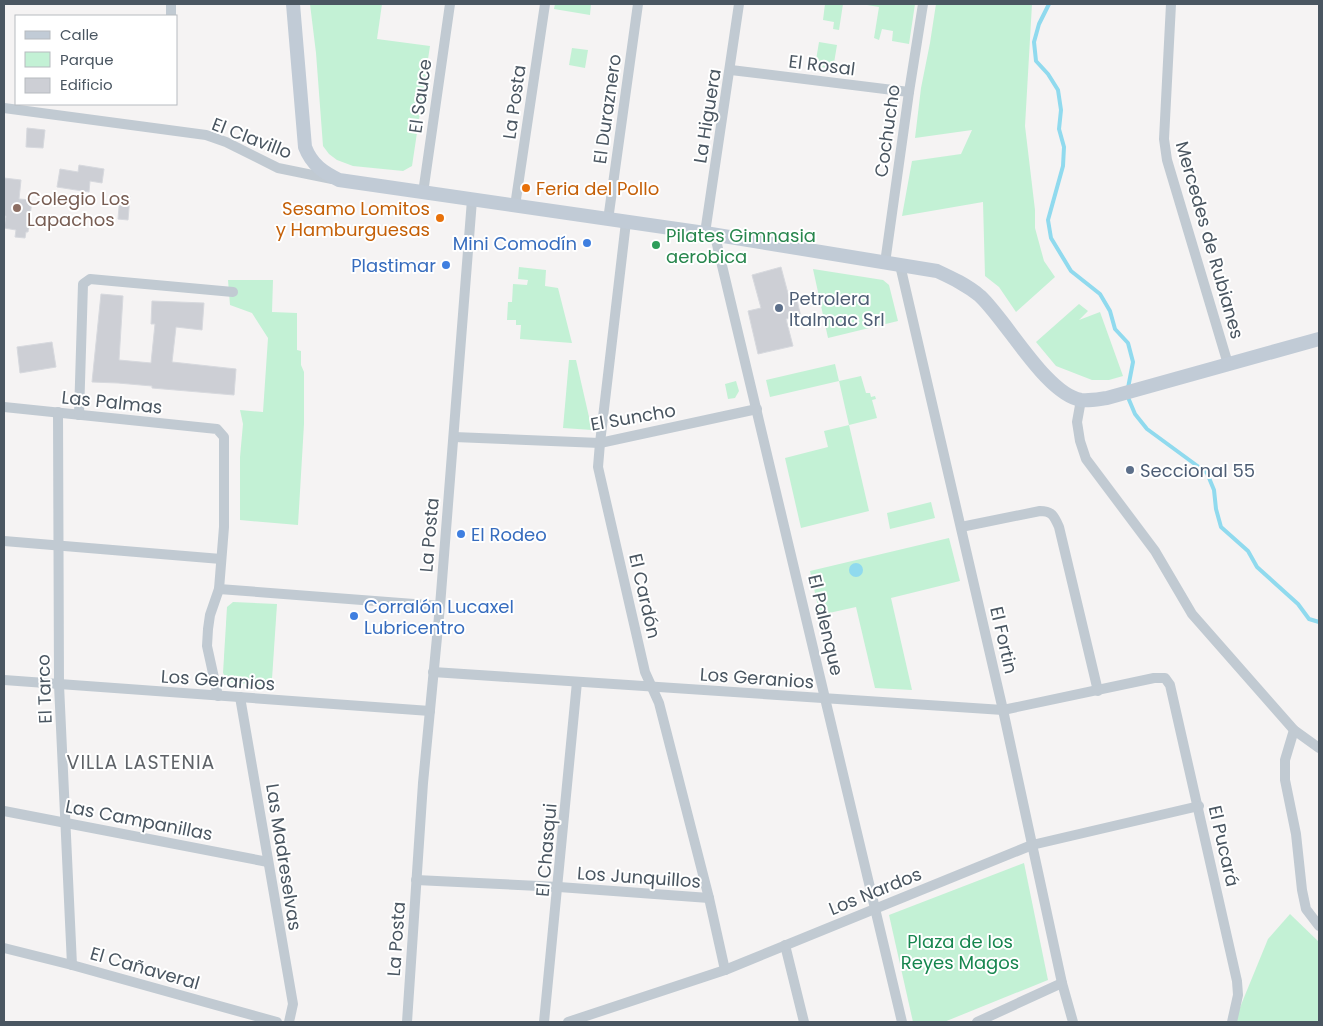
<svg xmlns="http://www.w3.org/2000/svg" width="1323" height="1026" viewBox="0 0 1323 1026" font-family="Poppins,sans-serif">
<rect width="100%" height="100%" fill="#f5f3f3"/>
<g fill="#c3f1d5">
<path d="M310 4H382L377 39 430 46 412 166 403 171 353 166 337 160 329 154 323 146 316 53Z"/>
<path d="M555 4H591L590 15 554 9Z"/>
<path d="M825 4H843L839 30 833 29 834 22 823 20Z"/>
<path d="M861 4H915L909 44 892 41 893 31 882 29 879 40 874 38 879 7Z"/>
<path d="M936 4H1032L1025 126 1035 210V228L1044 261 1055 277 1016 312 999 287 985 276 983 202 902 216 912 161 961 154 972 130 915 138 921 88 930 43Z"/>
<path d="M819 42 837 45 833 69 815 66Z"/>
<path d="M572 48 588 50 585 68 569 65Z"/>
<path d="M519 267 546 270 545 286 558 288 572 343 520 339 521 325H516V320H507L508 302H512L513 284 527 285 528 280 518 279Z"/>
<path d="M813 269 883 280 889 285 898 321 828 338Z"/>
<path d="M228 280H273L272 312 297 313V350L301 351V365L304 372V424L298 525 240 520V457L243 424 240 410 263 412 268 338 252 313 230 305Z"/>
<path d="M1079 304 1088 311 1079 320 1100 312 1123 376 1109 380H1092L1056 366 1036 342Z"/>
<path d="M569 360H576L592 430 563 428Z"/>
<path d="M835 364 839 381 861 376 866 393H870L871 397 875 396 876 399 872 400 877 418 849 425 869 511 801 528 785 458 828 447 824 431 849 425 839 381 770 397 766 380Z"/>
<path d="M736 381 739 391 735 398 728 399 725 384Z"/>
<path d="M931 502 935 518 890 529 887 513Z"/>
<path d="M949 538 960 581 891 598 912 690 875 688 856 607 820 615 810 571Z"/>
<path d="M233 602 277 604 272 679 268 686 229 682 223 673 227 607Z"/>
<path d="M1024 863 1048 980 944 1022H913L889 915Z"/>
<path d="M1290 914 1319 942V1022H1234L1268 939Z"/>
</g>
<circle fill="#90daee" cx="856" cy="570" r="7"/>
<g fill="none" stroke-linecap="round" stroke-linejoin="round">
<g stroke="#90daee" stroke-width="4">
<path d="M1049 4 1039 24 1034 42 1036 61 1048 74 1058 90 1061 110 1059 129 1064 147 1063 166 1048 220 1051 238 1071 271 1100 294 1110 311 1115 329 1128 343 1133 362 1128 388"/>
<path d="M1127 395 1135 414 1147 429 1207 473 1214 490 1216 509 1221 527 1248 551 1257 567 1298 604 1309 619 1319 622"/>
</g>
</g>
<g fill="#cdcfd5" stroke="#d7d9de">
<path d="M27 128 45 130 43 148 26 147Z"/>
<path d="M79 165 104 169 102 183 90 181 89 192 57 187 60 169 78 172Z"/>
<path d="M4 178 21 180 19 199 32 200 28 232H26L25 238 15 237 16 230 4 228 6 216H4Z"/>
<path d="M120 195 130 196 128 220 118 219Z"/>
<path d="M781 267 790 301 797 300 801 317 786 319 793 346 758 354 748 311 761 308 752 275Z"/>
<path d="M101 294 123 296 119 360 151 363 155 324H151L152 301 204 303 202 330 176 327 172 362 236 369 234 395 152 388V386L118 383 92 382Z"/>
<path d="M52 342 56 367 20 373 17 347Z"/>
</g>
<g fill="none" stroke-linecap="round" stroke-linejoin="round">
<g stroke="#c1cad2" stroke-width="10">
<path d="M171 4V16"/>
<path d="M1171 4 1164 139 1167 160 1228 364"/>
<path d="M731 70 909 92"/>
<path d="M4 108 206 135 226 142 278 168 332 179"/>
<path d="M423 193 450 4"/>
<path d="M515 206 545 4"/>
<path d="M608 220 638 4"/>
<path d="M626 222 600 443 598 467 645 672 659 703 709 898 725 970"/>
<path d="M705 233 739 4"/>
<path d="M715 236 902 1022"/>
<path d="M885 263 909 92 923 4"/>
<path d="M900 265 1003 710 1062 983 1073 1022"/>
<path d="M1081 400 1077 422 1080 441 1086 459 1155 551 1192 614 1294 730 1319 748"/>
<path d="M4 407 217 429 224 437V527L219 589 210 615 208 629 207 646 218 696"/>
<path d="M58 412 59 685 72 965"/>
<path d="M79 415 83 284 90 279 233 292"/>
<path d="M454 437 600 443 757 409"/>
<path d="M961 527 1040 511C1052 511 1054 516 1059 527L1098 691"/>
<path d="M4 541 221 559"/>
<path d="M219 589 440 606"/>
<path d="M433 672 1003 710 1154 678H1165L1170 685 1237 981 1238 995 1232 1022"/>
<path d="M4 680 430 711"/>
<path d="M240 697 293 1004 289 1022"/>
<path d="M1294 730 1285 760V780L1296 834 1302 890 1306 909 1319 926"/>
<path d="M4 811 268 862"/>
<path d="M416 880 559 887 709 898"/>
<path d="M785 945 804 1022"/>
<path d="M4 948 72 965 277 1022"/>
<path d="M407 1022 423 783 440 606 472 200"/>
<path d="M544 1022 577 682"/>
<path d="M568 1022 725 970 1032 845 1199 806"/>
<path d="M977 1022 1062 983"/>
</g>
<path stroke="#c1cbd6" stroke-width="14" d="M293 4 305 147C312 165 323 172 339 180L705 233 937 271C952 278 967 285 980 296 1007 321 1046 394 1081 400 1089 401 1099 399 1107 398L1319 339"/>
</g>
<g fill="#e8710a" stroke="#fff" stroke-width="2">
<circle cx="526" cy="188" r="5"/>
<circle cx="440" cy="218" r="5"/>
</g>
<circle fill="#8d6e63" stroke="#fff" stroke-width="2" cx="17" cy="208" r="5"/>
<g fill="#3f7fe0" stroke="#fff" stroke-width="2">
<circle cx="587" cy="243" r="5"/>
<circle cx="446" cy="265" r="5"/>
<circle cx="461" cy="534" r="5"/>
<circle cx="354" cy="616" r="5"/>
</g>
<circle fill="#2e9e5b" stroke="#fff" stroke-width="2" cx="656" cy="245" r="5"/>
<g fill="#5c6f8a" stroke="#fff" stroke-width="2">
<circle cx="779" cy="308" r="5"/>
<circle cx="1130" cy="470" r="5"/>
</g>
<g text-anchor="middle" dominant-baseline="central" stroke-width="4" stroke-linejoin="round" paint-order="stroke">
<g font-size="18" fill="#4a5661" stroke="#fff">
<text transform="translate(822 65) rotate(7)">El Rosal</text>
<text transform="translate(420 96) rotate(-82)">El Sauce</text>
<text transform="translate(514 102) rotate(-82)">La Posta</text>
<text transform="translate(607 109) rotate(-82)">El Duraznero</text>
<text transform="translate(707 116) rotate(-81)">La Higuera</text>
<text transform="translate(887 131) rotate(-82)">Cochucho</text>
<text transform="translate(252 138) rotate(21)">El Clavillo</text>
<text transform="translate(1210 240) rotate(74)">Mercedes de Rubianes</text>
<text transform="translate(112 402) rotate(6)">Las Palmas</text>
<text transform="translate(633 417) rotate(-10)">El Suncho</text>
<text transform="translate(429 535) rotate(-85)">La Posta</text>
<text transform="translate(645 596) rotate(77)">El Cardón</text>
<text transform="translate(826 625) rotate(77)">El Palenque</text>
<text transform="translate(1004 640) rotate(77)">El Fortin</text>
<text transform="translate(757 678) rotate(4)">Los Geranios</text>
<text transform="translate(218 680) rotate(4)">Los Geranios</text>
<text transform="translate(44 689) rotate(-92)">El Tarco</text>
<text transform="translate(139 820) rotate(11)">Las Campanillas</text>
<text transform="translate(1224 846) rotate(77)">El Pucará</text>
<text transform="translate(546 850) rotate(-85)">El Chasqui</text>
<text transform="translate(284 857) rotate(81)">Las Madreselvas</text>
<text transform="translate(639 877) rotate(4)">Los Junquillos</text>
<text transform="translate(875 891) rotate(-22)">Los Nardos</text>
<text transform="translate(396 939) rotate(-86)">La Posta</text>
<text transform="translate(145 968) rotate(16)">El Cañaveral</text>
</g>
<g font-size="18" fill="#c56008" stroke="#fff" text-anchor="start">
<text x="536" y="188">Feria del Pollo</text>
<text x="430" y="208" text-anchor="end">Sesamo Lomitos<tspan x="430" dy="21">y Hamburguesas</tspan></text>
</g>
<g font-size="18" fill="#785e54" stroke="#fff" text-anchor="start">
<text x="27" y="198">Colegio Los<tspan x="27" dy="21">Lapachos</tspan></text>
</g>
<g font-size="18" fill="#27864d" stroke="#fff" text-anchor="start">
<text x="666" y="235">Pilates Gimnasia<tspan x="666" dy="21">aerobica</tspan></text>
</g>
<g font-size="18" fill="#366cbe" stroke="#fff" text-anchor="end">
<text x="577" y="243">Mini Comodín</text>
<text x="436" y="265">Plastimar</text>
<text x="471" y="534" text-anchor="start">El Rodeo</text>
<text x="364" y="606" text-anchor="start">Corralón Lucaxel<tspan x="364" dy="21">Lubricentro</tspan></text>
</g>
<g font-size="18" fill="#4e5e75" stroke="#fff" text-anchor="start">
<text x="789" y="298">Petrolera<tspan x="789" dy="21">Italmac Srl</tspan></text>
<text x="1140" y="470">Seccional 55</text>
</g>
<g font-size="18" fill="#17864f" stroke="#fff">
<text x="960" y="941">Plaza de los<tspan x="960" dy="21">Reyes Magos</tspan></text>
</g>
<g font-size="19" letter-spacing="1" fill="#5f6368" stroke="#fff">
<text x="141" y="762">VILLA LASTENIA</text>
</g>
</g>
<rect width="1323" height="1026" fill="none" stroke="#4a5661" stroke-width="10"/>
<rect x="15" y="15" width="162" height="90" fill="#ffffff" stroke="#b7bbc0"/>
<rect x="25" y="31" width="25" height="8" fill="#c1cbd6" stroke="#b7bbc0"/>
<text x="60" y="40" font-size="15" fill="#4a5661">Calle</text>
<rect x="25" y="52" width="25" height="15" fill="#c3f1d5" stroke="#b7bbc0"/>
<text x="60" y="65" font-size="15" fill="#4a5661">Parque</text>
<rect x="25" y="78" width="25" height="15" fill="#cdcfd5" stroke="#b7bbc0"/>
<text x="60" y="90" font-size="15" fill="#4a5661">Edificio</text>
</svg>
